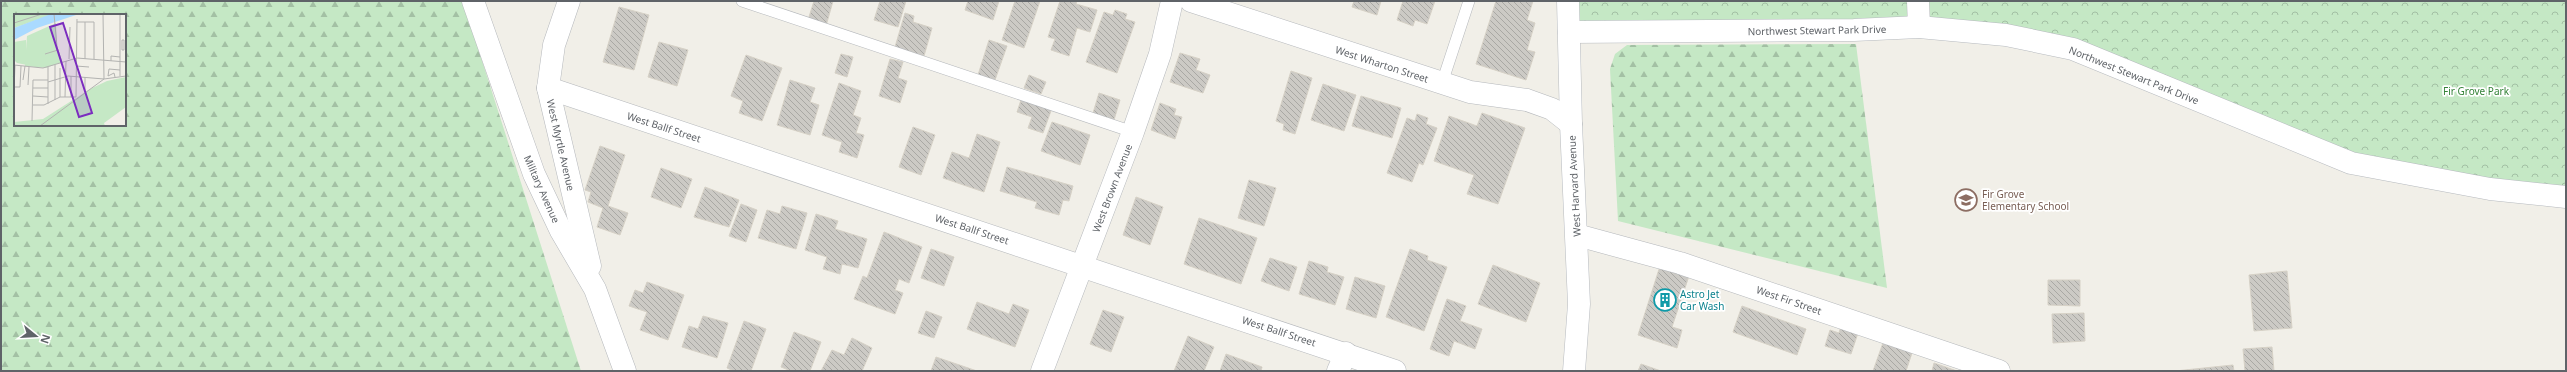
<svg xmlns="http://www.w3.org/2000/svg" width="2567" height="372" viewBox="0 0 2567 372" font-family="'Noto Sans',sans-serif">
<defs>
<pattern id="forest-firs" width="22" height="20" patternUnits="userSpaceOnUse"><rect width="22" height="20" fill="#c5e8c5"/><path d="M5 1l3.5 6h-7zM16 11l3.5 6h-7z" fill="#a3c0a4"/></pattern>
<pattern id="park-crowns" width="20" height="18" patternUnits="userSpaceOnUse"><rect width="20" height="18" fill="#c5e8c5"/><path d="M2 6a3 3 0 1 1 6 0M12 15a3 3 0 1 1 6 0" fill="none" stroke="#a3c0a4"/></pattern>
<pattern id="building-back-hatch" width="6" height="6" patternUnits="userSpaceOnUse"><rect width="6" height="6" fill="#cccac5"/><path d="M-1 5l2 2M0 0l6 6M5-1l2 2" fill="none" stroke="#a9a8a4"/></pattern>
</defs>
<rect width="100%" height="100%" fill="#f1efe8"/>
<g fill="url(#forest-firs)" fill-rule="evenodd">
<path d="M1 1H463L581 371H1ZM15 15H125V125H15Z"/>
<path d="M1856 44 1887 288 1618 221 1610 69 1615 54 1627 45Z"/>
</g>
<path fill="url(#park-crowns)" d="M1568 1H2566V196L2351 163 2034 41 1973 31 1569 32Z"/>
<g fill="url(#building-back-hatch)" stroke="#d6d1c6">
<path d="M814 1H833L826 26 808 20Z"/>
<path d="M880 1H906L898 27 874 20Z"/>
<path d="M968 1H999L993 20 965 10Z"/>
<path d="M1015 1H1040L1024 48 1002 40Z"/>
<path d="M1060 1H1077L1076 4 1097 10 1090 32 1077 28 1069 56 1051 50 1055 39 1048 37Z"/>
<path d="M1354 1H1381L1377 15 1352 7Z"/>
<path d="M1403 1H1435L1427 24 1415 20 1413 26 1397 20Z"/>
<path d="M1496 1H1533L1527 20 1535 23 1527 50 1535 52 1526 80 1476 64Z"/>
<path d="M619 7 649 15 634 70 603 62Z"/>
<path d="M1115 10 1127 14 1125 19 1135 22 1117 73 1086 62 1104 12 1113 15Z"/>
<path d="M905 13 914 16 913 22 932 28 924 56 895 47Z"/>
<path d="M989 40 1007 46 995 80 978 75Z"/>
<path d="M659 42 688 50 677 86 648 77Z"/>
<path d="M1180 53 1200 59 1196 70 1210 75 1203 93 1170 82Z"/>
<path d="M841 54 853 57 847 77 835 73Z"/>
<path d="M746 55 782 68 762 121 739 113 743 101 731 96Z"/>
<path d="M890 59 903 62 898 78 907 81 900 103 879 96Z"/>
<path d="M1291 71 1312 78 1295 134 1283 130 1284 124 1276 121Z"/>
<path d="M1029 75 1046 82 1041 94 1024 88Z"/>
<path d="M790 80 815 88 810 102 819 105 810 135 777 125Z"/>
<path d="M839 83 861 91 853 115 861 118 856 133 864 135 857 158 839 152 842 142 822 135Z"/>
<path d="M1323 84 1356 95 1344 131 1311 120Z"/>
<path d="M1099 93 1120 100 1114 120 1093 113Z"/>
<path d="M1361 96 1401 108 1392 138 1352 126Z"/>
<path d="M1021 100 1052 108 1043 133 1028 128 1032 117 1017 112Z"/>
<path d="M1160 103 1176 109 1174 115 1182 117 1175 139 1151 130Z"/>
<path d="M1482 113 1525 128 1498 204 1467 194 1474 175 1434 161 1449 116 1477 126Z"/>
<path d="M1417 114 1428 118 1426 124 1437 128 1423 165 1419 163 1412 182 1387 173 1407 118 1415 121Z"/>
<path d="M1052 122 1090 135 1080 165 1041 151Z"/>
<path d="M913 127 935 135 921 175 899 167Z"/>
<path d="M977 134 1000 142 984 192 943 178 952 152 969 158Z"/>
<path d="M600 146 625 155 608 206 628 213 620 235 597 227 603 208 588 202 591 192 585 190Z"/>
<path d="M1007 167 1073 186 1069 201 1063 200 1059 215 1035 208 1037 202 1000 191Z"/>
<path d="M661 168 692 179 681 208 651 197Z"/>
<path d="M1249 180 1276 188 1264 226 1238 218Z"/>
<path d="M705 187 739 200 729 227 694 217Z"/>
<path d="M1136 197 1163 207 1150 245 1123 235Z"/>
<path d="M741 204 757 210 746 242 729 236Z"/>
<path d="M782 206 807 213 796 249 758 238 767 210 780 214Z"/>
<path d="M816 214 838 221 835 229 867 239 858 268 842 264 840 274 823 269 827 257 805 250Z"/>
<path d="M1199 218 1257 238 1241 284 1184 264Z"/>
<path d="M884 232 922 247 909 283 899 279 895 290 903 293 895 314 854 299 863 276 867 278Z"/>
<path d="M931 249 954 257 944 286 921 278Z"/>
<path d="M1410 249 1428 256 1427 260 1447 267 1424 331 1386 317Z"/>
<path d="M1270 258 1297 267 1289 291 1261 281Z"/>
<path d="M1309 261 1328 267 1327 272 1344 277 1335 305 1299 294Z"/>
<path d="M1661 263 1690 273 1672 327 1682 330 1677 348 1638 335Z"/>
<path d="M1493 265 1540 283 1526 322 1478 304Z"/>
<path d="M2287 271 2292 328 2254 331 2249 275Z"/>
<path d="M1355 277 1385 286 1376 318 1346 309Z"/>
<path d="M2048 280H2080V306L2048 305Z"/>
<path d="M647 282 684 295 668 340 640 330 647 312 629 306 635 290 643 293Z"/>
<path d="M1447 299 1466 306 1460 321 1482 329 1475 349 1454 341 1449 356 1430 349Z"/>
<path d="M977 302 1009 314 1013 304 1029 310 1015 347 967 329Z"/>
<path d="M1742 306 1806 329 1797 355 1733 332Z"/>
<path d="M1103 310 1124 317 1111 352 1090 344Z"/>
<path d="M926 311 942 317 934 338 918 333Z"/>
<path d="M2084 313 2085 341 2053 343 2052 314Z"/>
<path d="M703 316 728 323 717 358 682 347 689 326 698 329Z"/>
<path d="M744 321 766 329 751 371H734L727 368Z"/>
<path d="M1842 322 1860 327 1851 354 1825 346 1830 330 1839 333Z"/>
<path d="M794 332 821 342 810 371H791L781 367Z"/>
<path d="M1188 336 1214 347 1204 371H1174Z"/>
<path d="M852 338 872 348 862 371H821L832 350 844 355Z"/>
<path d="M1884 340 1913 350 1906 371H1873Z"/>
<path d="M2272 347 2274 371H2245L2243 349Z"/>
<path d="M1226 354 1262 367 1261 371H1220Z"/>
<path d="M936 357 977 371H931Z"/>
<path d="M1934 363 1957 371H1932Z"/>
<path d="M1641 364 1661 371H1638Z"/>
<path d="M2233 365 2234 371H2175Z"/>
</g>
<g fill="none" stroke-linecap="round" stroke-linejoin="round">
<g stroke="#b5b8bc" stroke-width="12">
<g id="lane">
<path d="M742 1 1133 132"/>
<path d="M1442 83 1469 1"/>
</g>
</g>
<g stroke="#b5b8bc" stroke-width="23">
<g id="street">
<path d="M473 1 534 174 561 231 595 289 625 371"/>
<path d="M569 1 554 45 548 88 590 266"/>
<path d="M1191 1 1470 92 1527 100 1552 109 1571 124"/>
<path d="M1918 1 1919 27"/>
<path d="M548 88 1395 371"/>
<path d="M1577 235 1680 263 1999 371"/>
<path d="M1042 371 1133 132 1160 54 1172 1"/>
<path d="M1338 371 1346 353"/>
</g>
</g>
<g stroke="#b6babf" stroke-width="23">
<g id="secondary">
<path d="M1568 1 1571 124 1579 304 1574 371"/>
<path d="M1569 32 1854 30 1919 27 2006 35 2073 49 2351 163 2490 189 2566 197"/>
</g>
</g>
<use href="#lane" stroke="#fff" stroke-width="11"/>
<use href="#street" stroke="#fff" stroke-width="22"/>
<use href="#secondary" stroke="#fff" stroke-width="22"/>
</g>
<defs>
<g id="school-ring" transform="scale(1.15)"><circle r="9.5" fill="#fff" stroke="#8d6e63" stroke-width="1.5"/><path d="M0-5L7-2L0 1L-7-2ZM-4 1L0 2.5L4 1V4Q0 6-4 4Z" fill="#8d6e63"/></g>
<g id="building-ring" transform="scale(1.15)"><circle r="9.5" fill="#fff" stroke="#0f9aa8" stroke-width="1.5"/><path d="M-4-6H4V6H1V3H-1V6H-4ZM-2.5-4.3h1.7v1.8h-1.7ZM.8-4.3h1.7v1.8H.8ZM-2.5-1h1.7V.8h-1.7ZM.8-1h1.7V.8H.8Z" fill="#0f9aa8"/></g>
</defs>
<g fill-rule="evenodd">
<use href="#school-ring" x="1966" y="200"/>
<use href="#building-ring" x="1665" y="300"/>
</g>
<g text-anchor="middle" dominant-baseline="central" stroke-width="3.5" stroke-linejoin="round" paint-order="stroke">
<g font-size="10" fill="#5f6368" stroke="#fff">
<text transform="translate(1817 30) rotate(-1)">Northwest Stewart Park Drive</text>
<text transform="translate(1382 64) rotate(18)">West Wharton Street</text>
<text transform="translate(2134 75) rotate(22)">Northwest Stewart Park Drive</text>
<text transform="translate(664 127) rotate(18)">West Ballf Street</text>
<text transform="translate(561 145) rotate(77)">West Myrtle Avenue</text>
<text transform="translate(1574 186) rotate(-93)">West Harvard Avenue</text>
<text transform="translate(1112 188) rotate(-69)">West Brown Avenue</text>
<text transform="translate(542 189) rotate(66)">Military Avenue</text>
<text transform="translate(972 229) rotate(18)">West Ballf Street</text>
<text transform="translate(1789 300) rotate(19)">West Fir Street</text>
<text transform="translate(1279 331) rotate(18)">West Ballf Street</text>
</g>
<g font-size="10" fill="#348238" stroke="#fff">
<text x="2476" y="91">Fir Grove Park</text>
</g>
<g font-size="10" fill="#785e54" stroke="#fff" text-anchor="start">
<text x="1982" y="194">Fir Grove<tspan x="1982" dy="12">Elementary School</tspan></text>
</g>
<g font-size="10" fill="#0d838f" stroke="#fff" text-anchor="start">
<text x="1680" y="294">Astro Jet<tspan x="1680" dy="12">Car Wash</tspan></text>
</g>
</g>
<g transform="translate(14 14)">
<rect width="112" height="112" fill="#f1efe8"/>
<path d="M112 63V93L90 109 91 112H0V108L29 105 76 75 93 67Z" fill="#c5e8c5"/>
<path d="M12 26 13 51 3 49 0 46V28Z" fill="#c5e8c5"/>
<path d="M0 0H40L0 14ZM42 9 43 32 48 48 32 54 11 52 13 22Z" fill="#c5e8c5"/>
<path d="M37 0H65L23 14 0 26V14Z" fill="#aadaff"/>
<path fill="none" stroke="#b3b3b1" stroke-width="1" d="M40 0 43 33 48 48M89 0 90 65M63 8H80V45M0 9 28 0M108 26H110V36H108ZM31 40 44 36M55 45 56 13M71 45V8M97 47V42L106 43M0 51 29 54 63 44 112 48M62 52 75 53M106 62V0M71 63V77M101 63 100 59 94 62 95 55 106 56M9 66 11 52M34 68 54 62 90 65M14 71 15 53M1 73H6L7 52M19 74H34M0 76 1 51M19 82 34 83M46 83V54M51 83 52 47M57 83V62M62 83 63 5M41 86V51M34 90V53M19 91H30L46 83H62M18 107 19 66H34M26 112 90 65 112 62"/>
<path fill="#7b2cbf" fill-opacity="0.15" stroke="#7b2cbf" stroke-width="2" d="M49 9 78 99 65 103 36 13Z"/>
<rect width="112" height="112" fill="none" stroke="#5f6368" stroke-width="2"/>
</g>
<rect width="2567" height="372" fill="none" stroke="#5f6368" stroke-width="4"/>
<g transform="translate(36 336) rotate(108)" stroke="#ffffff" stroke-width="3" paint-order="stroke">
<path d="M0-3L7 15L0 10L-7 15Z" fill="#5f6368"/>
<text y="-6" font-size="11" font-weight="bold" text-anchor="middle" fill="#5f6368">N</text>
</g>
</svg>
